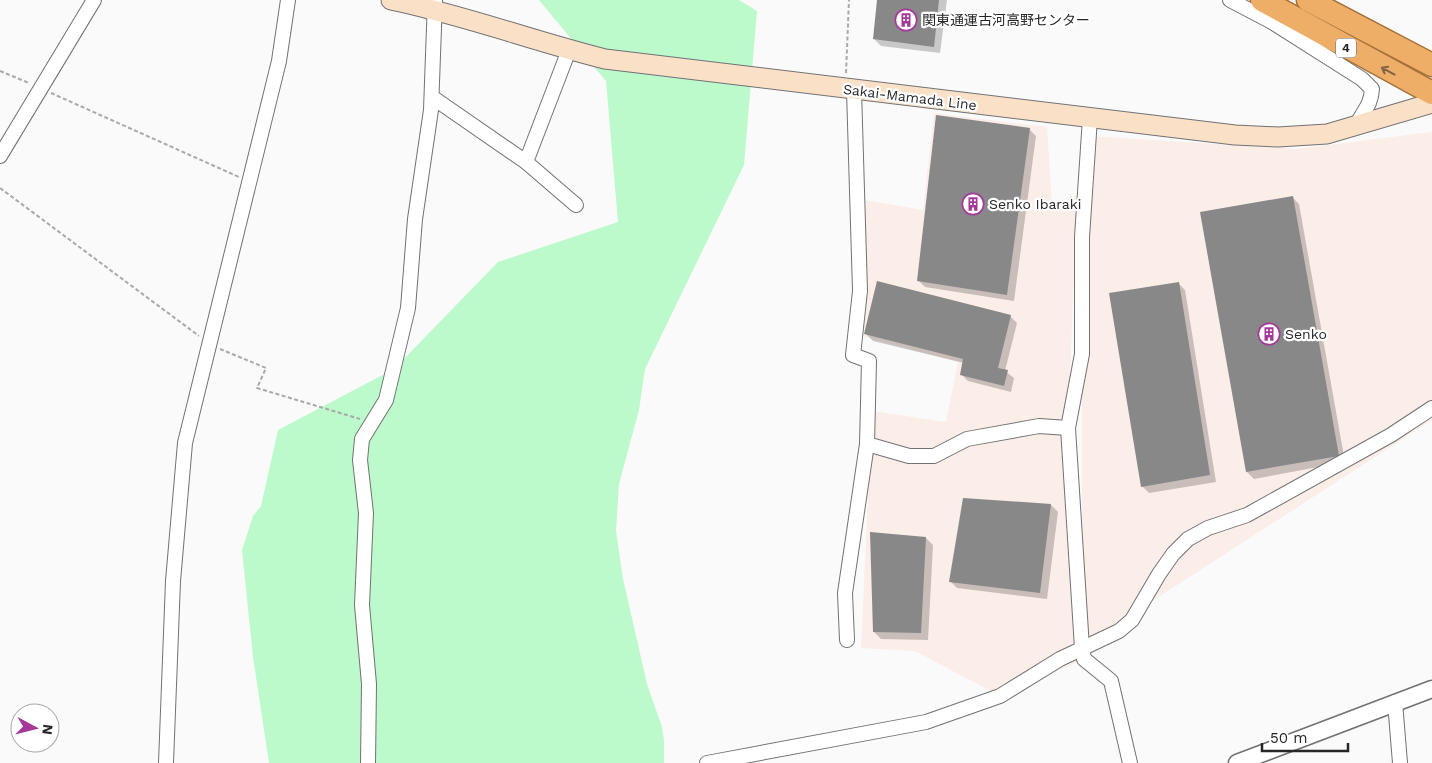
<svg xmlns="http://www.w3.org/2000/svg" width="1432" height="763" viewBox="0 0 1432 763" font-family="'Work Sans','Noto Sans JP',sans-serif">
<rect width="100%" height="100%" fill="#fafafb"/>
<path fill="#fbede7" d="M934 113 1047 127 1052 206 1077 195 1068 428 1082 613V237L1089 136 1296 149 1432 132V420L1083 646 1084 659 1000 696 915 651 861 648 872 411 946 422 958 362 862 336 863 200 923 210Z"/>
<path fill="#bcf9cb" d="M539 0H739L757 11 744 165 645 369 639 410 619 484 616 531 623 579 647 684 662 727 664 741V763H269L253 657 242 550 253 516 261 506 278 430 394 369 498 262 618 222 606 81Z"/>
<g fill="#0003">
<path d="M879 0H947L940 53 881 46 874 39Z"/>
<path d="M1029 129 1036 136 1014 301 925 287 918 280Z"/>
<path d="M1292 197 1299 204 1345 462 1254 479 1247 472Z"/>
<path d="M1178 283 1185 290 1216 482 1149 493 1142 486Z"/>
<path d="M1010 316 1017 323 1005 371 1014 378 1011 392 968 381 961 374 964 363 873 341 866 334Z"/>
<path d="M1051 505 1058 512 1047 599 957 588 950 581Z"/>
<path d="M926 538 933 545 928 640 881 639 874 632Z"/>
</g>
<g fill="#888889">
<path d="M877 0H939L934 47 873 39Z"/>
<path d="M936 115 1030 128 1007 295 917 281Z"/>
<path d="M1293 196 1339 456 1246 472 1200 212Z"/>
<path d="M877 281 1011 315 998 368 1008 370 1004 386 960 375 963 359 864 334Z"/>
<path d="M1179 282 1210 475 1141 487 1109 293Z"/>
<path d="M963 498 1051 504 1040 593 949 582Z"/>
<path d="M870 532 926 537 921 633 873 632Z"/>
</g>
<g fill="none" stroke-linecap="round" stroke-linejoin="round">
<g stroke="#717273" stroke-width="16">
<g id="minor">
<path d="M1230 0 1272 22 1362 79 1372 89C1371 106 1363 111 1356 126"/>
<path d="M432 97 526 162 569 50"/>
<path d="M1090 118 1082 237V354L1068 428 1082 648 1084 659 1111 681 1130 763"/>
<path d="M0 156 94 0"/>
<path d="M526 162 576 205"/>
<path d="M867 444 909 456H934L967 439 1039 426 1068 428"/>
<path d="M847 640 845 593 867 444 869 361 853 355 860 291 854 90"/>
<path d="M1395 702 1400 763"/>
<path d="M166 763 173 581 185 443 279 61 288 0"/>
<path d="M368 763 369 684 362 605 366 513 360 460 362 439 386 400 408 308 415 219 431 110 435 0"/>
<path d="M707 763 926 722 1000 696 1060 659 1119 631 1132 620 1159 574 1173 554 1188 539 1208 528 1247 515 1391 435 1432 408"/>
</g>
</g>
<g stroke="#717273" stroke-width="19">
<path id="tertiary" d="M1237 763 1432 689"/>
</g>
<g stroke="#717273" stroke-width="21">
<path id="secondary" d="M391 0C464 15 533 41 605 59L1235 135 1278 137 1327 134 1432 103"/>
</g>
<g stroke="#a57139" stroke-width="25">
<g id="trunk">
<path d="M1262 0 1432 93"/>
<path d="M1308 0 1432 65"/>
</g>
</g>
<g stroke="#a9a9aa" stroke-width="2" stroke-dasharray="4 2.5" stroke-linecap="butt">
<path d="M0 71 29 83"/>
<path d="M846 73 849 0"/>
<path d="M51 93 239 177"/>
<path d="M0 188 199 336"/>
<path d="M220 349 266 368 257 388 360 419"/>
</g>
<use href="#minor" stroke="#fff" stroke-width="14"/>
<use href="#tertiary" stroke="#fff" stroke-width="16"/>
<use href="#secondary" stroke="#f9e0c7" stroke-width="19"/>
<use href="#trunk" stroke="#eeae68" stroke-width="22"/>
</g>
<defs><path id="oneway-shaft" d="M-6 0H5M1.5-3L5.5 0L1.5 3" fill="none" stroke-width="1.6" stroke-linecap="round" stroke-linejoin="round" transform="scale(1.25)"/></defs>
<use stroke="#806344" href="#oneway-shaft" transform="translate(1388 71) rotate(-152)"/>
<defs>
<g id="building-ring" transform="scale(1.125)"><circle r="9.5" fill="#fff" stroke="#a4399a" stroke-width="1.5"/><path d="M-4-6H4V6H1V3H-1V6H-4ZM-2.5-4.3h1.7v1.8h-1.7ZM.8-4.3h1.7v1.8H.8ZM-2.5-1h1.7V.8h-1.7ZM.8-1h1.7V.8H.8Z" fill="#a4399a"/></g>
</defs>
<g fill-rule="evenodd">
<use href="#building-ring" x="906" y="20"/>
<use href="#building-ring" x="973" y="204"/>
<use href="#building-ring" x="1269" y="334"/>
</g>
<g text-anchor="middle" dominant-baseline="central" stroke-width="4.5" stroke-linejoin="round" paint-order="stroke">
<rect fill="#fff" stroke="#676768" stroke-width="1" x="1336" y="38.5" width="20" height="19" rx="4"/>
<g font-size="12" font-weight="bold" fill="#262627">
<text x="1346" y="48">4</text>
</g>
<g font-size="14" fill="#262627" stroke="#fff" text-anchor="start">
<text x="922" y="20">関東通運古河高野センター</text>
<text x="989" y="204">Senko Ibaraki</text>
<text x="1285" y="334">Senko</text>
</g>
<g font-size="14" fill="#262627" stroke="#fff">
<text transform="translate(910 97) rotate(7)">Sakai-Mamada Line</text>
</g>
</g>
<g transform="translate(35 728) rotate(97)"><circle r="24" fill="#ffffff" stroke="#a8a8a9"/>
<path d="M0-4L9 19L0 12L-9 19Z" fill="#a4399a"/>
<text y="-8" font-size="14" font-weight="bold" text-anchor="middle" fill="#262627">N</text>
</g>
<path d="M1262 743v8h86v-8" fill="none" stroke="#262627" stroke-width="2.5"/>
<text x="1270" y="743" font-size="15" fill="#262627" stroke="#ffffff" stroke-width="4" paint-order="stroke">50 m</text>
</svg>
